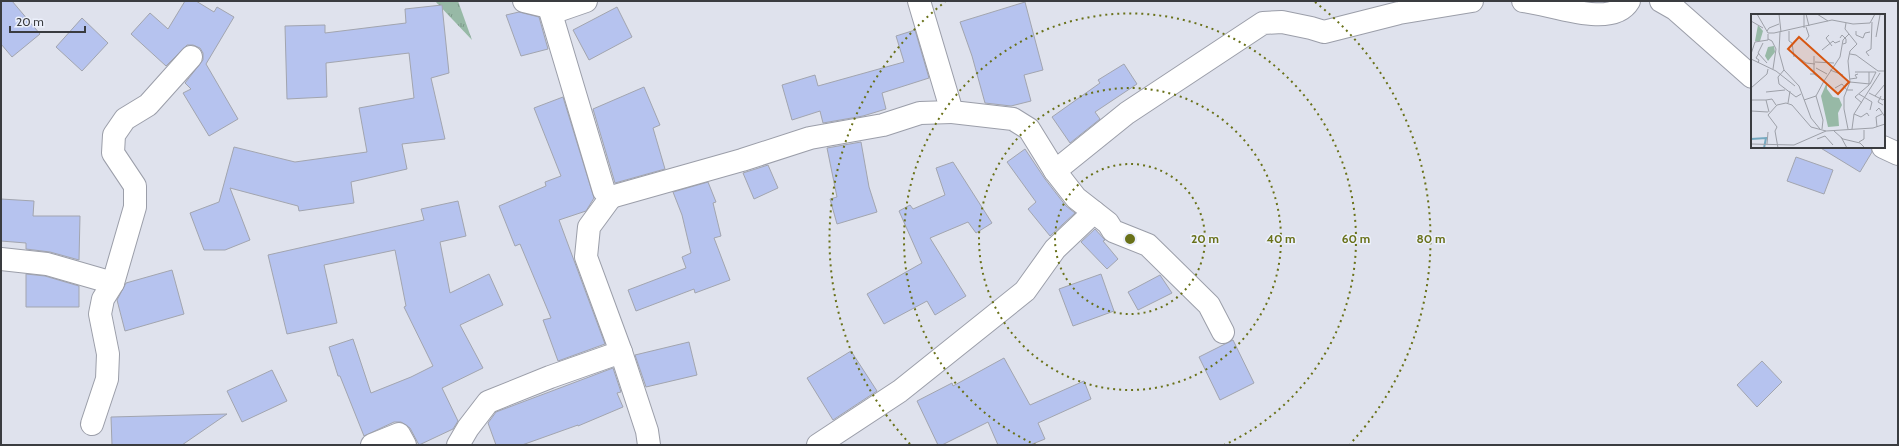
<svg xmlns="http://www.w3.org/2000/svg" width="1899" height="446" viewBox="0 0 1899 446" font-family="Cabin,sans-serif">
<defs>
<pattern id="grass-tufts" width="24" height="20" patternUnits="userSpaceOnUse"><rect width="24" height="20" fill="#97b9a6"/><path d="M3 7l-1-3M5 7V3M7 7l1-3M15 17l-1-3M17 17v-4M19 17l1-3" fill="none" stroke="#7c9889"/></pattern>
</defs>
<rect width="100%" height="100%" fill="#dfe2ed"/>
<path fill="url(#grass-tufts)" d="M435 1H458L472 40Z"/>
<g fill="#b6c3ef" stroke="#a2a5af">
<path d="M1 1H12L40 34 12 57 1 44Z"/>
<path d="M185 1H196L214 12 217 7 234 17 206 64 238 119 209 136 183 93 191 89 185 83 203 60V53L200 48 193 45H187L166 66 131 34 150 13 168 29Z"/>
<path d="M1025 2 1043 70 1024 75 1031 101 1011 106 985 103 972 56 960 22Z"/>
<path d="M442 5 449 73 431 78 445 139 402 144 407 169 351 182 354 203 299 211 298 206 230 188 250 240 225 250H204L190 213 219 202 234 147 295 162 367 152 359 108 414 98 409 53 326 63 327 97 287 99 285 26 325 25V33L406 23 405 9Z"/>
<path d="M617 7 632 37 589 60 573 30Z"/>
<path d="M519 12 539 17 548 49 521 56 506 15Z"/>
<path d="M82 18 108 43 82 71 56 47Z"/>
<path d="M915 30 929 78 882 93 886 109 863 116 823 123 820 111 792 120 782 85 815 75 818 86 904 62 896 36Z"/>
<path d="M1124 64 1137 84 1095 112 1100 119 1070 143 1052 117 1100 83 1098 80Z"/>
<path d="M644 87 660 125 653 128 665 169 615 183 593 109Z"/>
<path d="M563 97 594 198 586 211 559 220 605 344 558 361 543 320 551 318 520 244 515 246 499 206 546 186 545 182 561 176 534 108Z"/>
<path d="M861 142 869 187 877 212 837 224 830 199 837 197 827 148Z"/>
<path d="M1819 147H1871L1872 152 1860 172Z"/>
<path d="M1025 149 1045 179 1066 206 1075 213 1050 236 1028 209 1036 202 1007 162Z"/>
<path d="M1796 157 1833 170 1824 194 1787 181Z"/>
<path d="M953 162 992 223 976 233 968 222 930 238 966 296 935 315 927 301 884 324 867 294 922 263 899 211 910 205 913 209 945 195 936 168Z"/>
<path d="M768 165 778 188 754 199 743 173Z"/>
<path d="M708 182 716 202 713 203 721 236 714 238 730 280 695 293 694 289 636 311 628 290 686 268 682 257 691 253 682 215 673 192Z"/>
<path d="M1 199 34 201 33 216H80L79 260 50 252 26 249V243L1 241Z"/>
<path d="M458 201 466 236 440 242 450 293 489 274 503 305 460 325 483 368 442 388 458 421 453 429 419 445 410 428 401 422H394L364 436 340 376H338L329 347 353 339 371 393 411 377 433 366 404 307 406 306 395 250 324 265 337 323 287 334 268 255 424 220 421 209Z"/>
<path d="M1095 229 1105 240 1103 241 1118 259 1107 269 1081 242Z"/>
<path d="M172 270 184 314 125 331 117 300 126 283Z"/>
<path d="M26 274 45 276 79 286V307H26Z"/>
<path d="M1101 274 1114 311 1073 326 1059 289Z"/>
<path d="M1160 275 1172 293 1138 310 1128 292Z"/>
<path d="M1233 340 1254 383 1220 400 1199 357Z"/>
<path d="M689 342 697 375 646 387 635 355Z"/>
<path d="M851 351 877 391 833 420 807 378Z"/>
<path d="M1004 358 1030 405 1084 381 1091 399 1038 423 1045 439 1030 445H998L988 422 942 445H938L917 401 952 383 953 386Z"/>
<path d="M1762 361 1782 382 1757 407 1737 385Z"/>
<path d="M613 368 621 392 617 393 623 407 578 426V425L522 445H496L488 423 496 412Z"/>
<path d="M272 370 287 401 242 422 227 391Z"/>
<path d="M227 414 182 445H112L111 417Z"/>
</g>
<g fill="none" stroke-linecap="round" stroke-linejoin="round">
<g stroke="#9b9ea9" stroke-width="24">
<g id="minor">
<path d="M524 1 549 7"/>
<path d="M586 1 560 10 549 7 604 191 611 197 589 227 586 257 621 352 647 431 649 445"/>
<path d="M919 1 952 112 1013 119 1029 129 1055 171 1076 198 1108 223 1113 231 1148 245 1209 305 1223 332"/>
<path d="M1523 1C1549 3 1612 30 1629 1"/>
<path d="M1661 1 1675 9 1752 77"/>
<path d="M1883 147 1898 154"/>
<path d="M1055 171 1127 113 1263 23 1282 22 1311 28 1324 32 1399 13 1472 1"/>
<path d="M611 197 742 160 810 138 883 125 920 113 952 112"/>
<path d="M1 259 47 264 113 283 135 207V186L113 153 114 135 125 119 148 105 191 57"/>
<path d="M92 424 107 379 108 354 100 314 103 299 113 283"/>
<path d="M372 445 399 434 405 445"/>
<path d="M458 445 468 428 488 402 550 377 621 352"/>
<path d="M818 445 900 391 1025 291 1055 249 1094 212"/>
</g>
</g>
<use href="#minor" stroke="#fff" stroke-width="22"/>
</g>
<g fill="none" stroke="#697119" stroke-width="2" stroke-dasharray="2 4">
<circle cx="1130" cy="239" r="75"/>
<circle cx="1130" cy="239" r="151"/>
<path d="M1036 445A226 226 0 1 1 1224 445"/>
<path d="M910 444A301 301 0 0 1 945 2M1315 2A301 301 0 0 1 1350 444"/>
</g>
<g transform="translate(1751 14)">
<rect width="134" height="134" fill="#dfe2ed"/>
<path d="M23 32 24 38 17 47 14 42 17 33ZM76 68V75L82 83 88 84 91 91 87 99 88 112 77 113 70 82Z" fill="#97b9a6"/>
<path d="M7 11 12 17 9 27H4Z" fill="#97b9a6"/>
<path fill="none" stroke="#75a9c0" stroke-width="2" d="M0 125 15 124 13 134"/>
<path fill="none" stroke="#9da0a8" stroke-width="1" d="M6 0 17 19H23L81 6 102 10 119 9 124 0M28 0 30 18M55 0 58 12M66 0 77 7M53 1V14M0 7 12 14M95 9 94 15 106 30 99 37 97 47 99 68 93 83V95L97 115M16 17 18 14 28 10M38 17V27L41 29 43 43M105 17V21L112 24 114 19 119 18M29 18 28 38 33 56 48 72 60 104 69 115M78 21 75 24 81 32M125 23 129 1M89 24 91 21 95 25V29L92 30M17 25 21 27 25 35 22 55M55 26 58 22 55 13M12 29 7 39 16 49M71 36 82 27 84 29 89 27M0 40 4 28 17 26V20M99 40 105 41 127 57H134M44 41 55 49 64 50M63 42V60M118 42 115 38 120 35 121 8M0 45 25 57 44 72M64 48 83 49M7 49 8 46 5 44 8 39M65 54 76 60M33 56 27 63 28 70 45 83 50 80M79 56 92 61M104 58H125M59 60H63L73 67 89 43 92 26 98 20M99 65 106 64 104 61 107 60M99 68 119 70 125 58M0 74 16 60 17 55M84 74 91 70 96 76H102M15 78 34 76M118 79 132 86 134 84M108 80 121 88 119 96M124 82 134 70M130 82 127 88 132 91M0 86H15M53 86 65 82M37 89 39 77M111 89 104 83 118 71V58M0 97 17 98M125 97 128 94 134 103M18 98 15 86 21 85 25 91M103 100 110 103 116 99 118 102M126 113 125 103 131 100M71 115 72 106 65 82 73 67M101 115 103 100 129 59M83 117 92 125 109 129 114 134M90 123 96 134M66 125 74 122 82 131M108 128 113 125V116M0 130 43 131 75 117 122 114 134 110M16 130 17 118M27 134 24 117 26 113 17 101 26 91 35 89 41 91 60 113 75 117"/>
<path fill="#d75611" fill-opacity="0.15" stroke="#d75611" stroke-width="2" d="M48 23 98 68 87 80 37 35Z"/>
<rect width="134" height="134" fill="none" stroke="#3a3c40" stroke-width="2"/>
</g>
<circle cx="1130" cy="239" r="6" fill="#697119" stroke="#ecf0fb" stroke-width="2"/>
<g font-size="12" text-anchor="middle" font-weight="bold" fill="#697119" stroke="#ecf0fb" stroke-width="3" stroke-linejoin="round" paint-order="stroke">
<text x="1205" y="243">20 m</text>
<text x="1281" y="243">40 m</text>
<text x="1356" y="243">60 m</text>
<text x="1431" y="243">80 m</text>
</g>
<rect width="1899" height="446" fill="none" stroke="#3a3c40" stroke-width="4"/>
<path d="M10 26v6h75v-6" fill="none" stroke="#3a3c40" stroke-width="2"/>
<text x="16" y="26" font-size="12" fill="#3a3c40" stroke="#ecf0fb" stroke-width="3" paint-order="stroke">20 m</text>
</svg>
